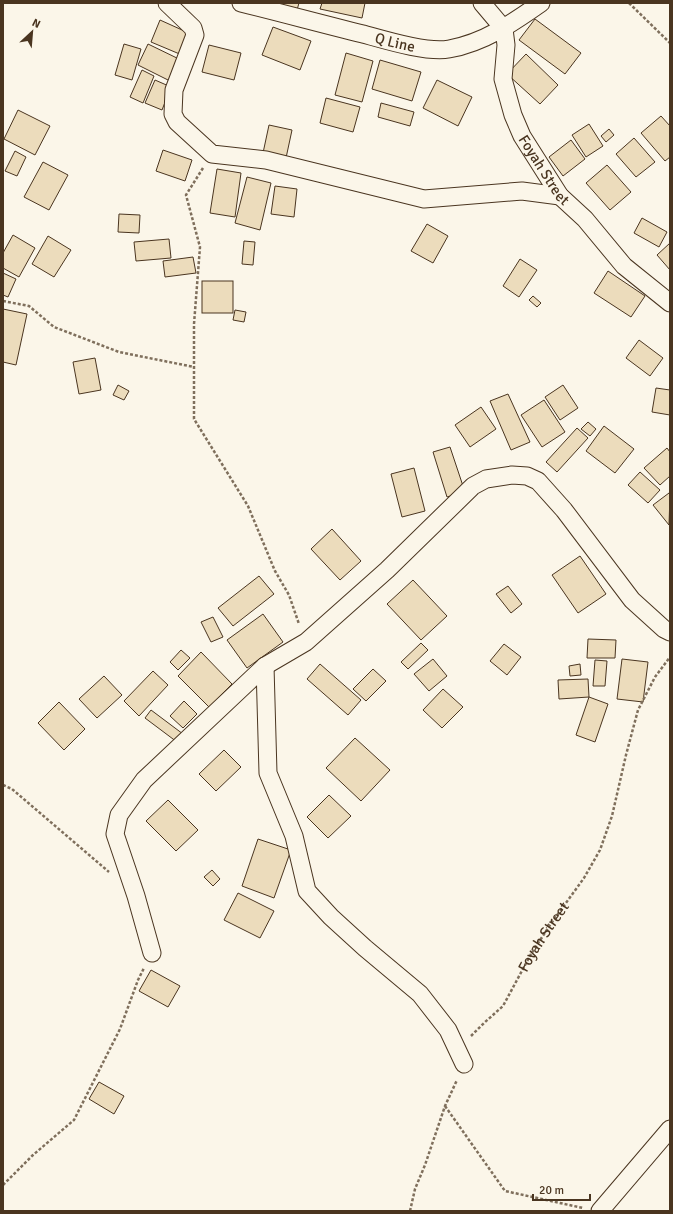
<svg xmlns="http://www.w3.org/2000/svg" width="673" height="1214" viewBox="0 0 673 1214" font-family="Signika,sans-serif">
<rect width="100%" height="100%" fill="#fbf6e9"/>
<g fill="#ecdcbc" stroke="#4a3520">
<path d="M268 3H299L297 10Z"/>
<path d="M322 3H365L362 18 320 9Z"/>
<path d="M535 19 581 53 565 74 519 40Z"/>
<path d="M160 20 191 34 182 55 151 42Z"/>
<path d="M273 27 311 41 300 70 262 55Z"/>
<path d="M124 44 141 49 132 80 115 75Z"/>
<path d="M148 44 181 60 170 81 138 65Z"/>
<path d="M209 45 241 53 234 80 202 72Z"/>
<path d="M346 53 373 61 362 102 335 95Z"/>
<path d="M526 54 558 85 540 104 507 74Z"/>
<path d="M380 60 421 72 412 101 372 89Z"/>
<path d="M142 70 154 76 143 103 130 97Z"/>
<path d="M155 80 171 87 162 110 145 103Z"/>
<path d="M437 80 472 97 458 126 423 108Z"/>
<path d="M326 98 360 107 353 132 320 123Z"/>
<path d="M381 103 414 112 410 126 378 117Z"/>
<path d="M18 110 50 126 35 155 4 139Z"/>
<path d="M661 116 670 126V157L665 161 641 133Z"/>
<path d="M589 124 603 146 586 157 572 135Z"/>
<path d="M269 125 292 130 286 158 263 153Z"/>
<path d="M609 129 614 135 606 142 601 136Z"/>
<path d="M634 138 655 162 636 177 616 154Z"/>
<path d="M571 140 585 159 563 176 549 157Z"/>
<path d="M163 150 192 160 185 181 156 171Z"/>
<path d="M15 151 26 157 17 176 5 171Z"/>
<path d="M43 162 68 175 49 210 24 197Z"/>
<path d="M607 165 631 192 610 210 586 183Z"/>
<path d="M217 169 241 173 235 217 210 213Z"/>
<path d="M247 177 271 183 260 230 235 223Z"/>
<path d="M275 186 297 189 294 217 271 214Z"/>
<path d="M119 214 140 215 139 233 118 232Z"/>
<path d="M642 218 667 232 659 247 634 233Z"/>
<path d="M427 224 448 236 433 263 411 251Z"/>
<path d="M13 235 35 248 19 277 3 268V253Z"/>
<path d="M48 236 71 250 54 277 32 264Z"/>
<path d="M169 239 171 258 136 261 134 242Z"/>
<path d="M244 241 255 242 253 265 242 264Z"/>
<path d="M670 243V270L657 255Z"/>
<path d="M193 257 196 273 165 277 163 261Z"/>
<path d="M520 259 537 270 519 297 503 286Z"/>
<path d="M608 271 645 296 631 317 594 293Z"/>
<path d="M3 273 16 279 8 297 3 295Z"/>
<rect x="202" y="281" width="31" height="32"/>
<path d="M533 296 541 303 537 307 529 300Z"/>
<path d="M3 309 27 314 16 365 3 362Z"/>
<path d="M235 310 246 312 244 322 233 320Z"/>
<path d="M639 340 663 358 650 376 626 358Z"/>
<path d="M95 358 101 390 79 394 73 362Z"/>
<path d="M118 385 129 391 124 400 113 395Z"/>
<path d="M563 385 578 408 560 420 545 397Z"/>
<path d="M656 388 670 390V415L652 412Z"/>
<path d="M508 394 530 442 511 450 490 401Z"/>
<path d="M544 400 565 432 542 447 521 415Z"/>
<path d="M481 407 496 429 470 447 455 425Z"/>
<path d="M588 422 596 429 590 436 581 429Z"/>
<path d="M604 426 634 449 615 473 586 451Z"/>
<path d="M577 428 588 438 557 472 546 462Z"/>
<path d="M450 447 465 492 447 497 433 452Z"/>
<path d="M667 448 670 452V476L660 485 644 468Z"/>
<path d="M414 468 425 511 402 517 391 474Z"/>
<path d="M640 472 660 490 648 503 628 485Z"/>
<path d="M669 493 670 495 669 525 653 505Z"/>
<path d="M332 529 361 561 340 580 311 549Z"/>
<path d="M580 556 606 594 578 613 552 575Z"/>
<path d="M259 576 274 594 233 626 218 608Z"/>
<path d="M413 580 447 616 421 640 387 604Z"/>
<path d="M508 586 522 604 511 613 496 594Z"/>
<path d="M263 614 283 642 247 668 227 640Z"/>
<path d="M213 617 223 637 211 642 201 622Z"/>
<path d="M588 639 616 640 615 658H587Z"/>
<path d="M421 643 428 650 408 669 401 662Z"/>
<path d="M504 644 521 657 507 675 490 661Z"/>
<path d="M181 650 190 658 178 670 170 662Z"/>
<path d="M201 652 232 684 209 707 178 676Z"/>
<path d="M433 659 447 676 429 691 414 674Z"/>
<path d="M622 659 648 662 643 702 617 699Z"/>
<path d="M595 660 607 661 605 686H593Z"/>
<path d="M320 664 361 700 348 715 307 679Z"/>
<path d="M580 664 581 675 570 676 569 666Z"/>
<path d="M373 669 386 681 366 701 353 689Z"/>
<path d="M153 671 168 685 139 716 124 701Z"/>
<path d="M104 676 122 695 97 718 79 699Z"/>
<path d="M588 679 589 697 559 699 558 680Z"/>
<path d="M443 689 463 707 442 728 423 710Z"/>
<path d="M589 697 608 704 595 742 576 735Z"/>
<path d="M184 701 197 714 183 728 170 716Z"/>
<path d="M59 702 85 729 64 750 38 723Z"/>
<path d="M151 710 183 734 177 742 145 718Z"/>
<path d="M355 738 390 770 361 801 326 768Z"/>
<path d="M224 750 241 767 216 791 199 774Z"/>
<path d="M329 795 351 816 328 838 307 817Z"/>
<path d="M168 800 198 830 176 851 146 821Z"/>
<path d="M258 839 291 850 274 898 242 886Z"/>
<path d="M212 870 220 879 213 886 204 877Z"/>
<path d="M238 893 274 911 260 938 224 920Z"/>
<path d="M151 970 180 986 168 1007 139 991Z"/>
<path d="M99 1082 124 1096 114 1114 89 1099Z"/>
</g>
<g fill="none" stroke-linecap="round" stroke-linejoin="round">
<g stroke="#4a3520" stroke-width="19">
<g id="minor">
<path d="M167 3 193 28 195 35 174 90 173 114 177 122 212 154 266 160 424 199 522 191 560 196"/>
<path id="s2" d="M241 3C282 13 322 24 363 34 385 40 427 53 449 49 484 43 514 22 541 3"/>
<path id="s3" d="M482 3 504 29 506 45 503 79 513 115 522 136 560 196 585 219 624 266 670 303"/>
<path d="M265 666 268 773 294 836 307 891 331 917 365 948 420 994 448 1030 464 1064"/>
<path d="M152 953 136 896 115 834 119 815 144 780 265 666 306 642 387 570 473 486 486 479 512 475 527 476 538 481 564 510 632 600 664 629 670 632"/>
<path d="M600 1211 670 1129"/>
</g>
</g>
<g stroke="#7f6f5c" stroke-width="2.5" stroke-dasharray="3 2" stroke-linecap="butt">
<path d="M629 3 670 43"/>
<path d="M203 168 186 195 200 247 194 324V419L248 506 275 571 289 595 299 624"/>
<path d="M3 301 29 306 54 327 119 352 194 367"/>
<path d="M3 785 12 789 109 872"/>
<path id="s1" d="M471 1036 484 1023 503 1006 531 954 550 925 584 878 600 850 612 816 626 755 638 710 655 677 670 657"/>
<path d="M445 1106 505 1191 583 1208"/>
<path d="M3 1185 33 1155 74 1120 120 1029 138 980 144 968"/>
<path d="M410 1211 415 1189 425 1165 445 1106 457 1080"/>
</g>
<use href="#minor" stroke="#fbf6e9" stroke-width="17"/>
</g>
<g text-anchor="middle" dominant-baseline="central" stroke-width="3" stroke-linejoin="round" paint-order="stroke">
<g font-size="15" fill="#4a3520" stroke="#fbf6e9">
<text stroke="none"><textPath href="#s2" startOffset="159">Q Line</textPath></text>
<text stroke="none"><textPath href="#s3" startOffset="185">Foyah Street</textPath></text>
<text stroke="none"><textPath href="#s1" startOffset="124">Foyah Street</textPath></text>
</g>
</g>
<rect width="673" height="1214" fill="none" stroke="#4a3520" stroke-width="8"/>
<g transform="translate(32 32) rotate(26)" stroke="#fbf6e9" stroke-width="3" paint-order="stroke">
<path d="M0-3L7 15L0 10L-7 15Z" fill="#4a3520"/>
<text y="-6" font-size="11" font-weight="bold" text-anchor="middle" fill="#4a3520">N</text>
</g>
<path d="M533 1194v6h57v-6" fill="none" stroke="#4a3520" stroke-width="2"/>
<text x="539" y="1194" font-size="12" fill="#4a3520" stroke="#fbf6e9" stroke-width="3" paint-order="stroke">20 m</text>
</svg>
